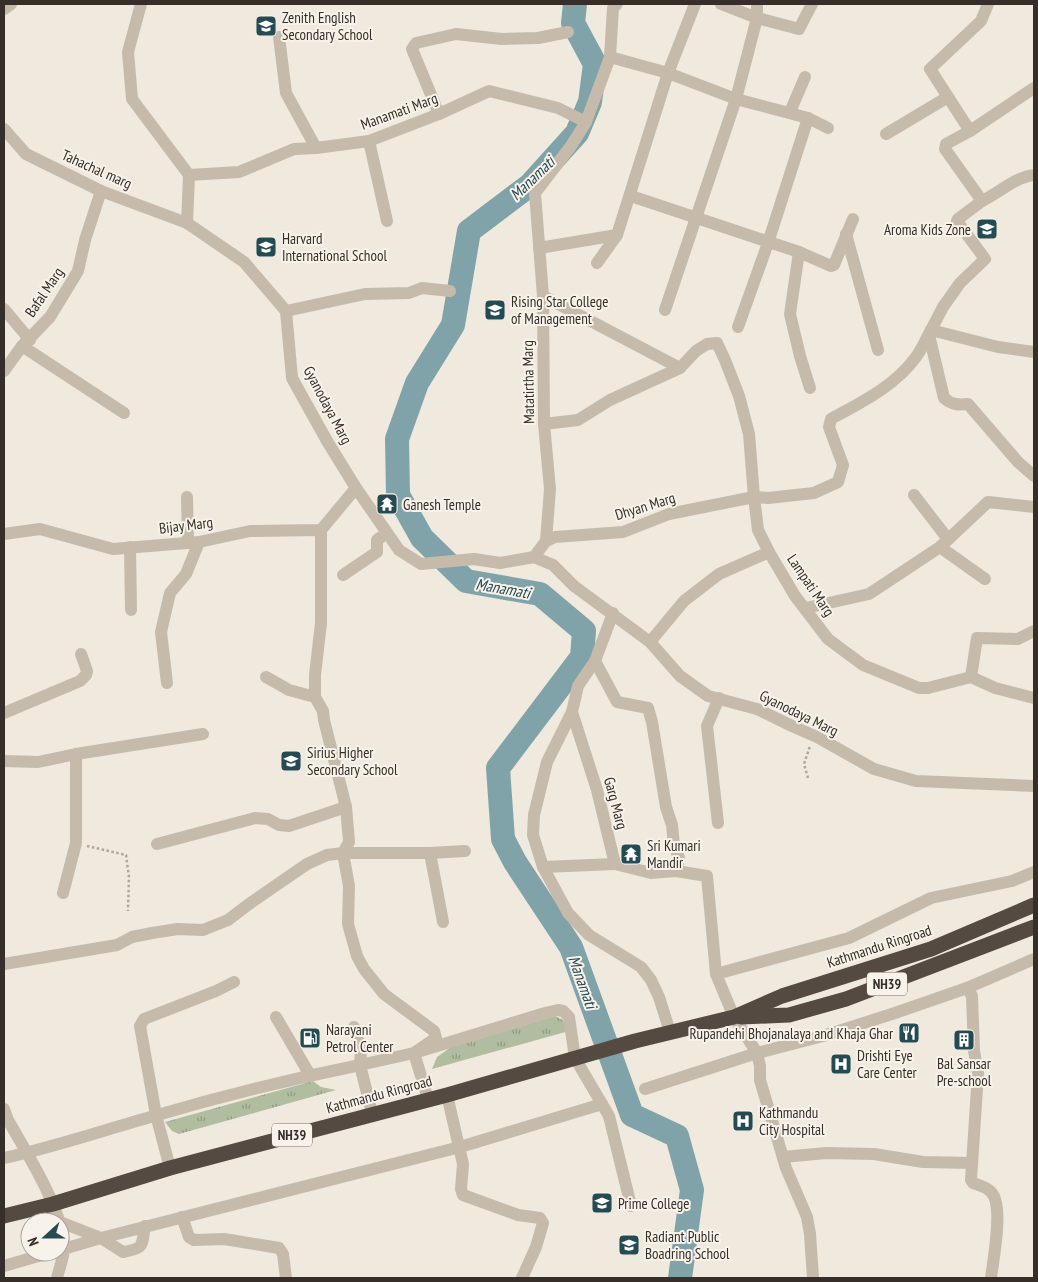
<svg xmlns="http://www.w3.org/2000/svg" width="1038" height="1282" viewBox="0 0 1038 1282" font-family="'PT Sans Narrow',sans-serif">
<defs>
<pattern id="grass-tufts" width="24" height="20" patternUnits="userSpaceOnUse" patternTransform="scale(1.25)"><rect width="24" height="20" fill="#b0bd9f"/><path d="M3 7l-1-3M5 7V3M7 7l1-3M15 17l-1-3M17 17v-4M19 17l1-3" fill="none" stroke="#909a82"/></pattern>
</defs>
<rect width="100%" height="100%" fill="#efe9de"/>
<g fill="url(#grass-tufts)">
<path d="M555 1016 563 1020 569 1031 432 1069 437 1057 451 1047Z"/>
<path d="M313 1081 321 1087 336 1090 179 1134 172 1131 165 1122Z"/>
</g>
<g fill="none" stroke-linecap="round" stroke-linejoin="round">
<path stroke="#80a3a9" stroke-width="24" d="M575 4 573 23 595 64 590 102 577 133 530 185 469 231 453 325 417 383 397 439 398 495 422 538 466 581 540 594 584 631 582 657 498 768 503 839 515 862 571 947 632 1115 677 1136 692 1190 680 1278"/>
<g stroke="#b2a595" stroke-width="2.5" stroke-dasharray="2.5 2.5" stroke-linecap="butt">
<path d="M808 778 804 764 810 746"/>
<path d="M87 846 126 855 129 877 128 911"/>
</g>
<g stroke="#c6baab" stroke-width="12">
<path d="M141 4 128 52 132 99 189 175 187 223 244 262 286 311 292 378 327 441 356 488 399 550 421 564 474 559 500 563 534 557 553 565 574 586 650 642 680 676 708 696 757 709 792 726 817 737 874 769 916 781 1034 786"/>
<path d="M721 4 757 18 799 29 812 4"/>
<path d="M4 9 11 4"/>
<path d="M279 37 286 93 316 148"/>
<path d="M610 57 668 73 736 99 808 118 828 128"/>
<path d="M1034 88 970 131 946 144 945 149 982 201 958 219 957 221 985 259 960 283 943 307 931 330 998 347 1034 352"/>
<path d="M790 112 805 77"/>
<path d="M439 114 412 49 416 43 456 34 502 39 538 38 568 32"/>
<path d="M4 129 26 154 101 191 187 223"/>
<path d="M970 131 930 69 981 21 988 4"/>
<path d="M886 134 948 97"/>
<path d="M369 141 387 221"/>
<path d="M189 175 239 172 294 149 316 148 369 141 439 114 489 91 558 108 586 122"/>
<path d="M631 196 799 252 831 266 834 265 853 219"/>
<path d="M982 201C999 193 1015 177 1034 175"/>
<path d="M846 234 878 350"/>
<path d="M539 248 617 235"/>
<path d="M799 252 790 314 800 356 810 388"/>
<path d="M597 263 617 235 668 73 695 4"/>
<path d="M543 296 680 368"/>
<path d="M4 309 30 340"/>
<path d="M665 310 736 99 757 18V4"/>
<path d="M286 311 365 294 409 293 422 288 450 291"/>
<path d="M738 327 768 243 808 118"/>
<path d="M929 335 944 398C952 405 958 405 968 404L1018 462 1034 476"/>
<path d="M22 346 124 413"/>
<path d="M4 371 22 346 50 317 78 271 85 240 101 191"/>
<path d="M544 424 578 420 610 400 680 368 696 351 707 344 717 343 725 360 739 396 749 434 754 497 758 530 769 552 795 596 828 639 863 665 919 688H928L971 677 995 688 1034 698"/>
<path d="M914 495 948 539"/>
<path d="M187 497 188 543"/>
<path d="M4 534 40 529 113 549 199 542 250 531 321 530 356 488"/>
<path d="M546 541 555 537 623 532 669 514 754 497 768 498 814 493 838 482 843 465 829 427 831 419C862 402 895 386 916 357 922 349 926 339 931 330"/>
<path d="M130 547 131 610"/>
<path d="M940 547 985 579"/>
<path d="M534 557 546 541 550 489 544 424 543 296 535 193 571 146 586 122 610 57 613 8 617 4"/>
<path d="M343 575 377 552V540L387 533"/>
<path d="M806 608 869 594 940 547 988 502 1034 507"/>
<path d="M613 613 595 661 578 686 572 712 597 790 615 864 651 873 676 871 707 876 716 974 734 1017 757 1053 760 1066V1080L786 1168 807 1217 810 1234 813 1278"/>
<path d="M650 642 684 601 719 574 769 552"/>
<path d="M595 661 617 702 648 708 652 722 666 807 672 825 674 845 679 858 676 871"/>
<path d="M266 677 289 690 315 697V675L321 623V530"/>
<path d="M971 677 977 638 1018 639 1034 631"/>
<path d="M167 683 161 632 170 593 186 574 199 542"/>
<path d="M315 697 323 711 324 720 346 807 349 842 343 853 349 886 348 924 357 956 364 969 384 994 434 1031 436 1038 414 1053 428 1099"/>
<path d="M572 712 547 762 534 815 533 835 543 867 568 913 589 935 641 967 651 980 659 997 670 1032"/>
<path d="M4 713 80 681 86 675 87 671 81 654"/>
<path d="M4 761 38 762 76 754 203 734"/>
<path d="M718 823 707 726 719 698"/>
<path d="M157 844 255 818 268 819 279 825 289 826 346 807"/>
<path d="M430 853 443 922"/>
<path d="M543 867 615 864"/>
<path d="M63 893 76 843V754"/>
<path d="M4 964 117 945 132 937 152 933 178 929 203 930 228 920 249 904 307 864 327 855 343 853H430L465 851"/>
<path d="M716 974 849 938 931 898 1012 881 1034 872"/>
<path d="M967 988 972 996 974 1051 978 1073 971 1180 973 1183C978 1185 986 1187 990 1191 1005 1203 993 1260 991 1278"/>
<path d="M276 1017 310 1075"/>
<path d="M354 1027 361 1050 360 1065 414 1053 545 1013 558 1010 563 1011 569 1017 575 1058 609 1116 631 1206"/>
<path d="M645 1089 757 1053 823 1036 895 1013 967 988 1034 959"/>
<path d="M447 1095 463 1164 461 1189 463 1195 518 1215 540 1218 543 1223 536 1247 522 1278"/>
<path d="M4 1109 8 1120C26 1152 64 1211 64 1248 64 1257 59 1269 57 1278"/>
<path d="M783 1157 826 1153 874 1154 923 1162 972 1163"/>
<path d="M4 1158C54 1147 104 1130 154 1116 222 1096 291 1079 360 1065L372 1113"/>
<path d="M170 1168 156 1115 140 1026 144 1019 216 991 234 982"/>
<path d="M182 1217 189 1237 194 1240 224 1239 279 1248 283 1254 286 1278"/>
<path d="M60 1222 101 1238 123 1252C145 1248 141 1247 145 1226"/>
<path d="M60 1250 101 1238 460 1147 602 1104"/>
<path d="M4 1266 52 1252"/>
</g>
<g stroke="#554a41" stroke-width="15">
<path d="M741 1017 789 1015 846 999 1034 927"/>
<path d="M4 1216 53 1204 170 1168 447 1095 635 1041 734 1017 782 996 931 949 1034 905"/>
</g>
</g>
<defs>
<g id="school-square" transform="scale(1.125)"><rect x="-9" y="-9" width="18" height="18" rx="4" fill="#244a52" stroke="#f8f3ea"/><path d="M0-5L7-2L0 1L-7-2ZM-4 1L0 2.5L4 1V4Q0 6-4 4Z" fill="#fff"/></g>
<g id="university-square" transform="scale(1.125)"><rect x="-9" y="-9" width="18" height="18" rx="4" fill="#244a52" stroke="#f8f3ea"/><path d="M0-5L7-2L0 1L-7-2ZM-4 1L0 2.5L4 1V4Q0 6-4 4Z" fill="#fff"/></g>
<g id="temple-square" transform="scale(1.125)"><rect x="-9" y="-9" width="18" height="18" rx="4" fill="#244a52" stroke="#f8f3ea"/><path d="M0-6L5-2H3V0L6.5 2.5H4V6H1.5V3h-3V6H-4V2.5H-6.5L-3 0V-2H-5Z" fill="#fff"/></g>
<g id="restaurant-square" transform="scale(1.125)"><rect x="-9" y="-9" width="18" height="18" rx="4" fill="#244a52" stroke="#f8f3ea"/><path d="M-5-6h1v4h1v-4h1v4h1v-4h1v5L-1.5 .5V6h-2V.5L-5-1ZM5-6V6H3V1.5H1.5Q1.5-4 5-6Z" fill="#fff"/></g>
<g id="fuel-square" transform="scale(1.125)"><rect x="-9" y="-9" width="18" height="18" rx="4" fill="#244a52" stroke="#f8f3ea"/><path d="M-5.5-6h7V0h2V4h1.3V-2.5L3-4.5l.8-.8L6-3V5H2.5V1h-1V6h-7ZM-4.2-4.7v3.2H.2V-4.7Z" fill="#fff"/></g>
<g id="building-square" transform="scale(1.125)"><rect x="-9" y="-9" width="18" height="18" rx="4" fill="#244a52" stroke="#f8f3ea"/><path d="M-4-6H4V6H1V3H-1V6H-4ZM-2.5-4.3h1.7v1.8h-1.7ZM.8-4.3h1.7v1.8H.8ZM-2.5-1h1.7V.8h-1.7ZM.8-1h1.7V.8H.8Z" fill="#fff"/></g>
<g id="hospital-square" transform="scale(1.125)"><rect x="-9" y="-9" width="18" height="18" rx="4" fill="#244a52" stroke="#f8f3ea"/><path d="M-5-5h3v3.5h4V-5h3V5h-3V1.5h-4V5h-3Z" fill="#fff"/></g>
</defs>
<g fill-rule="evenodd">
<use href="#school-square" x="266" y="26"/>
<use href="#school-square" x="987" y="229"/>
<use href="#school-square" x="266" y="247"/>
<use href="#university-square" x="495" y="310"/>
<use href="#temple-square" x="387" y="504"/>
<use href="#school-square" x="291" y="761"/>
<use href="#temple-square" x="631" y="854"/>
<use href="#restaurant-square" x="909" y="1033"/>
<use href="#fuel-square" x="310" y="1038"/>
<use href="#building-square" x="964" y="1040"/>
<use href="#hospital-square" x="841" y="1064"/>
<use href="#hospital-square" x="743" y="1121"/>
<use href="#university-square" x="602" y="1203"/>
<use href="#school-square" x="629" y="1245"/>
</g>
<g text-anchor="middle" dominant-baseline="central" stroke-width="4" stroke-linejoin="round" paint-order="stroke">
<g fill="#f8f3ea" stroke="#706963" stroke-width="1">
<rect x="867" y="972.5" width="40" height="23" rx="4"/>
<rect x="272" y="1123.5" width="40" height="23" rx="4"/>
</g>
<g font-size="14" font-weight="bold" fill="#352e29">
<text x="887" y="984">NH39</text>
<text x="292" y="1135">NH39</text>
</g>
<g font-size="15" fill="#352e29" stroke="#f8f3ea" text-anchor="start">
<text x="282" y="17">Zenith English<tspan x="282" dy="17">Secondary School</tspan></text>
<text x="971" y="229" text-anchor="end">Aroma Kids Zone</text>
<text x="282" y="238">Harvard<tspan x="282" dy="17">International School</tspan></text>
<text x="511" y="301">Rising Star College<tspan x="511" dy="17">of Management</tspan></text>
<text x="403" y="504">Ganesh Temple</text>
<text x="307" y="752">Sirius Higher<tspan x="307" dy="17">Secondary School</tspan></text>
<text x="647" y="845">Sri Kumari<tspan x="647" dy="17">Mandir</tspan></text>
<text x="326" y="1029">Narayani<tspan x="326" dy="17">Petrol Center</tspan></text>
<text x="893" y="1033" text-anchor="end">Rupandehi Bhojanalaya and Khaja Ghar</text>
<text x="857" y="1055">Drishti Eye<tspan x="857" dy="17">Care Center</tspan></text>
<text x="964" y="1063" text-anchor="middle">Bal Sansar<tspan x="964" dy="17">Pre-school</tspan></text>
<text x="759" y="1112">Kathmandu<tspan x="759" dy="17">City Hospital</tspan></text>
<text x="618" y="1203">Prime College</text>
<text x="645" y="1236">Radiant Public<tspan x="645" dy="17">Boadring School</tspan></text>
</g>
<g font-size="15" fill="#352e29" stroke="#f8f3ea">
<text transform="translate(399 111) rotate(-20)">Manamati Marg</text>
<text transform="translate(97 169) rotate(24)">Tahachal marg</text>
<text transform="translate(44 292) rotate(-56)">Bafal Marg</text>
<text transform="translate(528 382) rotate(-91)">Matatirtha Marg</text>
<text transform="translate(328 405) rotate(62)">Gyanodaya Marg</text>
<text transform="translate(645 506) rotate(-17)">Dhyan Marg</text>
<text transform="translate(186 525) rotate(-7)">Bijay Marg</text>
<text transform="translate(811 585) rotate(56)">Lampati Marg</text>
<text transform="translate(799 713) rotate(26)">Gyanodaya Marg</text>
<text transform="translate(616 803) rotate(75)">Garg Marg</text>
<text transform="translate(879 946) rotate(-18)">Kathmandu Ringroad</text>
<text transform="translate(379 1094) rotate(-15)">Kathmandu Ringroad</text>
</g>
<g font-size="16" font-style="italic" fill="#244a52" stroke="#f8f3ea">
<text transform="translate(532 178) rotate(-44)">Manamati</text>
<text transform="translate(503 588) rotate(10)">Manamati</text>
<text transform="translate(583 982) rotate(70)">Manamati</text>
</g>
</g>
<rect width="1038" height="1282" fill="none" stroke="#352e29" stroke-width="10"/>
<g transform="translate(45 1237) rotate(249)"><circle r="24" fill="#f8f3ea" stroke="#aaa49d"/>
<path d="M0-4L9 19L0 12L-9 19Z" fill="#244a52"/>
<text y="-8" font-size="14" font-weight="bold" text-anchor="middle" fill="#352e29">N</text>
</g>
</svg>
